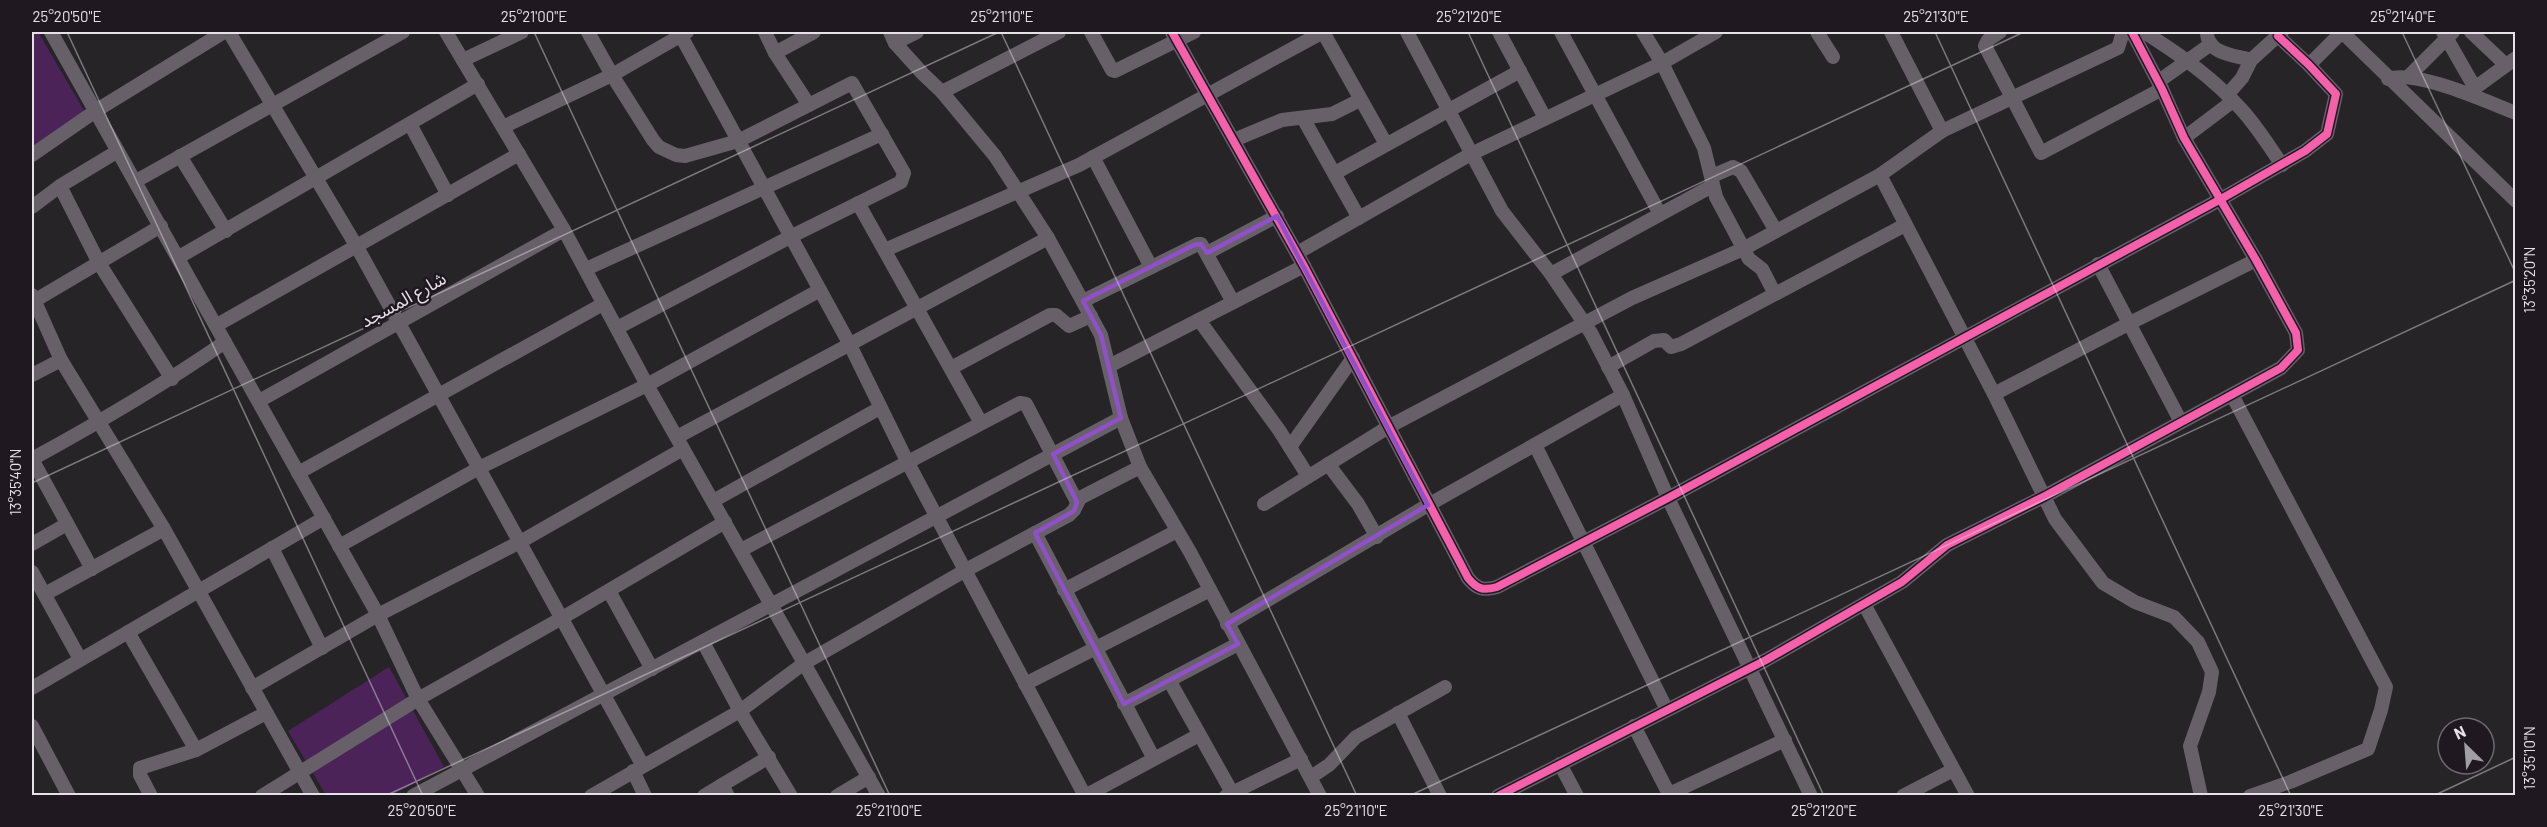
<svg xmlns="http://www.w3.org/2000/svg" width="2547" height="827" viewBox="0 0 2547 827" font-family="Barlow,'Noto Sans Arabic',sans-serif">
<rect width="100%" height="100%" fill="#272428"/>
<g fill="#4b2358">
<path d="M32 32H38L86 114 32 149Z"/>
<path d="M389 667 444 767 392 795H326L288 731Z"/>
</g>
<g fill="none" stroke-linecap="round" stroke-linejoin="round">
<g stroke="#676069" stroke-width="14">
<path d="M51 32 378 615 418 699 478 796"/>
<path d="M229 32 357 247 643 766"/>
<path d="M446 32 564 230 647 385 879 796"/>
<path d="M588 32 612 75 653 140 659 147 676 155 685 156 738 141 852 83 904 173 901 182 790 237 617 328"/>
<path d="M765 32 775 53 809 105"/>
<path d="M890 32 895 43 923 74 942 92 995 156 1048 238 1101 335 1121 418 1140 467 1190 552 1320 796"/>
<path d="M1091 32 1112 70 1115 71 1194 32"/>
<path d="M1172 32 1304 266 1468 578C1477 589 1483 591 1497 587L1668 498 2221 199 2305 151 2327 134 2336 94 2309 65 2278 36"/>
<path d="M1323 32 1386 144"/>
<path d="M1407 32 1502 211 1551 274 1591 333 1623 395 1668 498 1811 796"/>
<path d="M1499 32 1545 118"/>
<path d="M1561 32 1660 214"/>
<path d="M1643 32 1662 63 1704 148 1716 197 1749 259 1762 269 1775 294"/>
<path d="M1817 32 1833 57"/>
<path d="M1891 32 1942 131"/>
<path d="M2000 32 1988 40 1985 46 2041 153 2162 89"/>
<path d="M2144 32C2179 54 2212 77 2241 109 2256 125 2269 146 2282 165"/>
<path d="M2207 32C2207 54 2234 55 2251 60"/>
<path d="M2342 32 2516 201"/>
<path d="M2443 32 2475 88"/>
<path d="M2471 32 2506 65"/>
<path d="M681 36 849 343 908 463 1085 796"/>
<path d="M895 43 917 32"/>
<path d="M775 53 814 32"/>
<path d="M463 60 522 32"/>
<path d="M2309 65 2342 32"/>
<path d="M2408 77 2453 32"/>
<path d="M2388 79C2416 69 2487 102 2516 113"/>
<path d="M2159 81 2211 44"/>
<path d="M942 92 1059 32"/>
<path d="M2468 93 2516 58"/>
<path d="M2228 94 2242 78 2251 60 2282 32"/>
<path d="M1303 118 1359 218"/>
<path d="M410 124 448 195"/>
<path d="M503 127 612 75 687 32"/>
<path d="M2184 138 2233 101"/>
<path d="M1234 140 1282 120 1332 114 1360 100"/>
<path d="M32 155 97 110 224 32"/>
<path d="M180 156 226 231"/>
<path d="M1093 157 1151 267"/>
<path d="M1335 173 1520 71"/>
<path d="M1880 175 1994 394 2055 519 2103 583 2135 602 2174 617 2198 642 2212 672 2209 692 2190 746 2201 796"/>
<path d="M1712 176 1733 167 1741 171 1776 231"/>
<path d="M136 181 403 32"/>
<path d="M60 186 99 263 172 379"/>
<path d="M858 203 981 423"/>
<path d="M32 207 60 186 118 151"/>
<path d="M885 250 1079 165 1323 32"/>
<path d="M1207 253 1277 216"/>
<path d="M1297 253 1471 154 1662 63 1716 32"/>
<path d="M179 257 478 84"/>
<path d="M2098 264 2181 422"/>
<path d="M586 269 882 134"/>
<path d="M1551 274 1712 186"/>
<path d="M32 295 61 360 164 529 313 796"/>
<path d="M34 301 161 226"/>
<path d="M1083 301 1198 244H1201L1233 302"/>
<path d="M1199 320 1279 430 1308 476"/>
<path d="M217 325 519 154"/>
<path d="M1109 366 1304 266"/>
<path d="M1608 367 1654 341 1664 340 1671 347 1681 344 1905 225"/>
<path d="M951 368 1050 315H1056L1069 326 1091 316"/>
<path d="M32 375 61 360"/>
<path d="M1994 394 2130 323 2256 260"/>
<path d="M2232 395 2386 687 2381 710 2368 749 2290 782 2250 796"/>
<path d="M259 401 564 230"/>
<path d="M677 437 1048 238"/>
<path d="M1535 445 1667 710"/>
<path d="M1290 447 1353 358"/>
<path d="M32 459C98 423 163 385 225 342"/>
<path d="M32 459 92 569"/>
<path d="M1328 464 1358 504 1377 537"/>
<path d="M298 473 603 304"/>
<path d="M713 501 880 408"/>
<path d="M1264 504 1390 426 1632 298 1743 249 1880 175 1942 131 2118 48 2123 32"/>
<path d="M1035 533 1153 757"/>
<path d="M32 544 67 524"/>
<path d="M339 546 479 468 647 385 820 290"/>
<path d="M272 548 322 648"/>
<path d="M741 550 1020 403 1026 404 1077 502"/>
<path d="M32 572 80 659"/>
<path d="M1064 590 1177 531"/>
<path d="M609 591 652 669"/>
<path d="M45 594 164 529"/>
<path d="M1864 604 1968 796"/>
<path d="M1227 624 1428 505 1623 395"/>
<path d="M128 632 196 750"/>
<path d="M703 642 740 711 791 796"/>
<path d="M1169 680 1234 796"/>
<path d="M1025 684 1210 590"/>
<path d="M32 688 324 518"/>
<path d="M252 688 378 615 520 542 683 449"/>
<path d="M1124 704 1238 644"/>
<path d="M1398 713 1440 796"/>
<path d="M32 726 69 796"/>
<path d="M1634 726 1670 796"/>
<path d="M1560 764 1577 796"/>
<path d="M633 771 645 796"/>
<path d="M1311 777 1329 765 1356 737 1445 687"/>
<path d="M722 785 769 757"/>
<path d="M1669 794 1785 740"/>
<path d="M151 796 140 775V768L196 750 266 713"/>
<path d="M262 796 418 699 562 618 725 522"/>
<path d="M413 796 1121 418"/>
<path d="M591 796 740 711 803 664 966 570 1069 515 1074 510 1080 498 1140 467"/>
<path d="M704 796 722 785 728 796"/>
<path d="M837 796 869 777"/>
<path d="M1085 796 1199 735"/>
<path d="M1226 796 1301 759"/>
<path d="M1498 796 1766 660 1902 582 1947 545 2045 496 2281 368 2298 350 2296 333 2256 260 2184 138 2162 89 2132 32"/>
<path d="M1903 796 1953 770"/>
</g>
<g stroke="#1f1821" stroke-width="11">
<g id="cycleway">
<path d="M1172 32 1304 266 1468 578C1477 589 1483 591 1497 587L1668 498 2221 199 2305 151 2327 134 2336 94 2309 65 2278 36"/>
<path d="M1498 796 1766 660 1902 582 1947 545 2045 496 2281 368 2298 350 2296 333 2256 260 2184 138 2162 89 2132 32"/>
</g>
</g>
<use href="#cycleway" stroke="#f560ab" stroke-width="8"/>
</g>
<path fill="none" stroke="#9050c7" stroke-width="4.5" stroke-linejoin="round" d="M1277 216 1428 505 1227 624 1238 644 1124 704 1035 533 1074 511 1077 502 1053 454 1121 418 1101 335 1083 301 1194 245 1201 244 1207 253Z"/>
<path fill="none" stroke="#e5e1e7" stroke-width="1.5" stroke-opacity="0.45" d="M67 32 423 796M534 32 890 796M1001 32 1357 796M1468 32 1824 796M1935 32 2291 796M2402 32 2516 274M32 483 999 32M385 796 2024 32M1409 796 2516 280M2433 796 2516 757"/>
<g text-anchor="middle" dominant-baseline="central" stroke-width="5" stroke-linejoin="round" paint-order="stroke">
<g font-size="18" fill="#e5e1e7" stroke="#1f1821">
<text transform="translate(403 299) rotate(-29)">شارع المسجد</text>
</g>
</g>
<rect width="2547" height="827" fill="none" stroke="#1f1821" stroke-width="66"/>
<g transform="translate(2466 746) rotate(335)"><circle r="28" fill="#1f1821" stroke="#6e6870" stroke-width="1.5"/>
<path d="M0-4.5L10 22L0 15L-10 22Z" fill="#a29fa4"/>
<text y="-9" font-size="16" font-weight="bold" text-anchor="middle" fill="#e5e1e7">N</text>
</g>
<rect x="33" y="33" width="2481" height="761" fill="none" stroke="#e5e1e7" stroke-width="2"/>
<g font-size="15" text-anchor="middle" fill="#e5e1e7">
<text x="67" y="22">25°20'50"E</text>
<text x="534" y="22">25°21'00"E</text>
<text x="1002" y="22">25°21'10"E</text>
<text x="1469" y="22">25°21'20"E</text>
<text x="1936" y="22">25°21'30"E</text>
<text x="2403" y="22">25°21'40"E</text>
<text transform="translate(2530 280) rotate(-90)" y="5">13°35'20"N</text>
<text transform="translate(16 482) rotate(-90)" y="5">13°35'40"N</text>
<text transform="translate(2530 758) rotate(-90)" y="5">13°35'10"N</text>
<text x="422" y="816">25°20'50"E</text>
<text x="889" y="816">25°21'00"E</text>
<text x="1356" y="816">25°21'10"E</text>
<text x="1824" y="816">25°21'20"E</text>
<text x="2291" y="816">25°21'30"E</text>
</g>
</svg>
